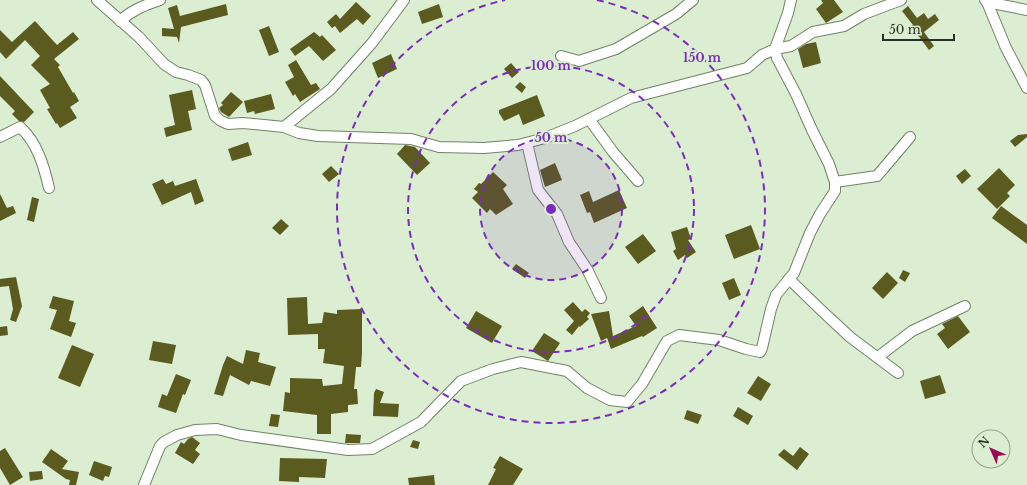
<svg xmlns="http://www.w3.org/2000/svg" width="1027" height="485" viewBox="0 0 1027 485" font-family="'Libre Baskerville',serif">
<rect width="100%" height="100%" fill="#dbeed1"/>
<g fill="#5b5a1f">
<path d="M821 0H834L843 12 826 23 816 9 823 3Z"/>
<path d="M356 2 371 16 363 25 357 19 340 33 335 26 332 28 327 22 336 14 340 19Z"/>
<path d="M226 4 228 15 181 27 179 43 177 37 162 36V28L174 29 168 8 177 5 180 16Z"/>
<path d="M439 4 443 17 422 24 418 12Z"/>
<path d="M908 6 917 18 924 13 928 19 935 14 939 20 924 32 934 46 929 50 911 26 913 25 902 11Z"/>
<path d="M35 21 57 45 73 32 79 39 54 59 60 65 58 67 73 93 74 92 79 101 70 107 77 118 60 128 57 123 56 124 47 109 50 108 40 90 50 84 31 65 40 56 25 40 6 59 0 52V30L12 42Z"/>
<path d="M269 26 279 52 269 56 259 30Z"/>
<path d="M314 32 320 37 322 35 336 50 323 61 309 46 295 56 290 49Z"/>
<path d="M816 42 821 63 803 68 798 49 806 44Z"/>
<path d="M391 54 397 69 378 78 372 63Z"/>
<path d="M296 60 311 85 316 83 320 89 300 102 295 94 293 96 285 82 294 77 288 65Z"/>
<path d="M511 63 519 72 512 78 504 69Z"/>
<path d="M0 76 34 112 24 122 19 121 12 114 15 111 0 96Z"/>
<path d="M520 82 526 87 522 93 515 87Z"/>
<path d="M192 90 196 109 188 111 192 130 166 137 164 128 175 125 169 95Z"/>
<path d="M231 92 243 102 229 117 221 112 219 108 223 105 221 103Z"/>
<path d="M271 94 275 109 255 114 254 111 247 113 244 101Z"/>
<path d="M537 95 545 116 523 125 519 114 504 121 499 113V110Z"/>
<path d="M1027 134V137L1015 147 1010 141 1018 135Z"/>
<path d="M248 142 252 155 232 161 228 149Z"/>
<path d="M405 145 415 147 430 163 417 175 397 154Z"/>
<path d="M555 163 562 180 545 187 540 170Z"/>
<path d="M331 166 339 174 329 182 322 174Z"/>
<path d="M999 168 1015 185 1007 193 1010 196 997 209 977 189Z"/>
<path d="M965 169 971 176 962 184 956 176Z"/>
<path d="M493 172 507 185 503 189 513 204 496 215 490 209 487 213 472 198 478 192 474 189 479 183 481 184Z"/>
<path d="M163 179 166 184 173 181 175 186 196 179 204 201 195 205 191 192 162 205 152 184Z"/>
<path d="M619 190 627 208 594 223 590 212 587 213 580 195 589 191 593 202Z"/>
<path d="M0 194 7 208 13 206 16 213 0 221Z"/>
<path d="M32 197 39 199 34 222 27 220Z"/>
<path d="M1001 206 1027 225V244L992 218Z"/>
<path d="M281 219 289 226 280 235 272 228Z"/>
<path d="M751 225 760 249 734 259 725 235Z"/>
<path d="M687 227 691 239 688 240 696 252 687 258 685 255 678 260 673 251 676 249 671 232Z"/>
<path d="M643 234 656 251 638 264 625 247Z"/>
<path d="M516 264 529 273 525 278 512 269Z"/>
<path d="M903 270 910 273 905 282 899 278Z"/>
<path d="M887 272 898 283 883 299 872 288Z"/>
<path d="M16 277 22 306 16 322 10 320 13 309 9 286 0 287V279Z"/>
<path d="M734 278 741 295 729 300 722 283Z"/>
<path d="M53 296 74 301 69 321 76 323 71 337 50 329 57 310 49 308Z"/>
<path d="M307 297 308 324 322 323 324 312 337 314V310L362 309V353L361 367H356L354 389H357L358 404 348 405V412L331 414V434H317V415L283 411 285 392 290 393V378L322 379 323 386 342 384 344 366 323 363 325 349H318V334L288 335 287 298Z"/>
<path d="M573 302 582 312 585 309 590 313 587 317 589 319 580 327 579 326 572 335 566 330 574 321 564 310Z"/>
<path d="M643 306 657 328 643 337 642 336 611 349 607 338 601 341 591 314 609 311 613 336 636 326 629 316Z"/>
<path d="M476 311 502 326 492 343 466 328Z"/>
<path d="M958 316 970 332 948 349 937 334 945 328 942 324Z"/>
<path d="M7 326 8 335 0 336V327Z"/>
<path d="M544 333 560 343 548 361 532 351Z"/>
<path d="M153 341 176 345 172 364 149 360Z"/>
<path d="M72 345 94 354 80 387 58 378Z"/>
<path d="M246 350 260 353 258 362 276 367 270 386 251 381 249 385 230 375 223 396 214 394 223 365 227 356 243 364Z"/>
<path d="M176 374 191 380 185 395 183 394 176 413 158 407 162 394 167 396Z"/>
<path d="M940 375 946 393 925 399 920 381Z"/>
<path d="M758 376 771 384 761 401 747 393Z"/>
<path d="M376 389 384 392 380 403 399 404 398 417 373 416 374 393Z"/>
<path d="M738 407 753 416 748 425 733 416Z"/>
<path d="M687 410 702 415 698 424 684 419Z"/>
<path d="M271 414 280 415 278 427 269 426Z"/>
<path d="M346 434 361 435 360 443H345Z"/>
<path d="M192 437 200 443 195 450 200 454 193 464 175 453 181 442 184 444 188 439Z"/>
<path d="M413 440 420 442 418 449 410 447Z"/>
<path d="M800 447 809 454 797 470 778 455 784 449 793 456Z"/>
<path d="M5 448 23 477 10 485 0 468V451Z"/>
<path d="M51 449 68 461 62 469 79 472 76 485H69L70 480 66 479 42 462Z"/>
<path d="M500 456 523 469 513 485H488L496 469 493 468Z"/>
<path d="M280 458 327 459 325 478 299 477V482L279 481Z"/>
<path d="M94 461 112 467 109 477 105 476 103 481 89 475Z"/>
<path d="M42 471 43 479 30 481 29 472Z"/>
<path d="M434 475 435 485H409L408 478Z"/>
</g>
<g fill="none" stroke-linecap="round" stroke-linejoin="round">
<g stroke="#718268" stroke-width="12">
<g id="minor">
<path d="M97 0 139 37 164 64 176 72 188 75 201 80 205 85 215 116 221 121 228 124 243 123 284 127 299 133 318 136 411 139 439 147 484 148 518 145 545 138 575 126 631 98 747 68 762 55 775 49 788 13 791 0"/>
<path d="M985 0 987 2 1006 48 1027 88"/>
<path d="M987 2 1027 10"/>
<path d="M120 21C132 10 145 5 160 0"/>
<path d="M561 56 579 61 616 49 676 14 693 0"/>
<path d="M589 119 613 152 638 181"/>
<path d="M284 127 331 89 372 43 404 0"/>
<path d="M0 137 20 127C37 142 44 166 49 188"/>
<path d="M527 143 538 190 557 214 569 242 587 269 601 298"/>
<path d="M835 182 877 176 910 137"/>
<path d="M789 279 821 310 850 337 898 373"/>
<path d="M878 357 912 331 965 306"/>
<path d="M144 485 160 446 164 442 177 435 195 430 217 429 241 435 348 450 372 449 421 422 461 381 493 369 521 362 567 371 587 388 610 400 627 402 642 384 667 341 679 335 719 340 746 349 760 352 762 348 771 309 776 295 794 273 810 233 820 214 835 191V182L829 164 812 130 796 94 777 58 775 49 791 46 813 32 844 26 864 14 901 0"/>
</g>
</g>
<use href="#minor" stroke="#fff" stroke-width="10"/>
</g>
<circle cx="551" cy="209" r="71" fill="#7b2cbf" fill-opacity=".12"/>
<g fill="none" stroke="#7b2cbf" stroke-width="2" stroke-dasharray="7 5">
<circle cx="551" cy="209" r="71"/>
<circle cx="551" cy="209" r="143"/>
<path d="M597 0A214 214 0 1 1 505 0"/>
</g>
<circle cx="551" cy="209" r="6" fill="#7b2cbf" stroke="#dbeed1" stroke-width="2"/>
<g font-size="12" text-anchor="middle" font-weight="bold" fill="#7b2cbf" stroke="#dbeed1" stroke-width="4" stroke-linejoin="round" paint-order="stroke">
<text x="702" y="62">150 m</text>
<text x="551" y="70">100 m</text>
<text x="551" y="142">50 m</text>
</g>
<g transform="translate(991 449) rotate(315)"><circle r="19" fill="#dbeed1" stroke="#94a28c"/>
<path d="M0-3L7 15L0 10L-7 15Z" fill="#9f0b53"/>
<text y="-6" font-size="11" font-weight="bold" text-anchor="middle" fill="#293025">N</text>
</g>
<path d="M883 34v6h71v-6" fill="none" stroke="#293025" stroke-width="2"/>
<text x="889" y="34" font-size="12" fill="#293025" stroke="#dbeed1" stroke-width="3" paint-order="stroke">50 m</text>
</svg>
